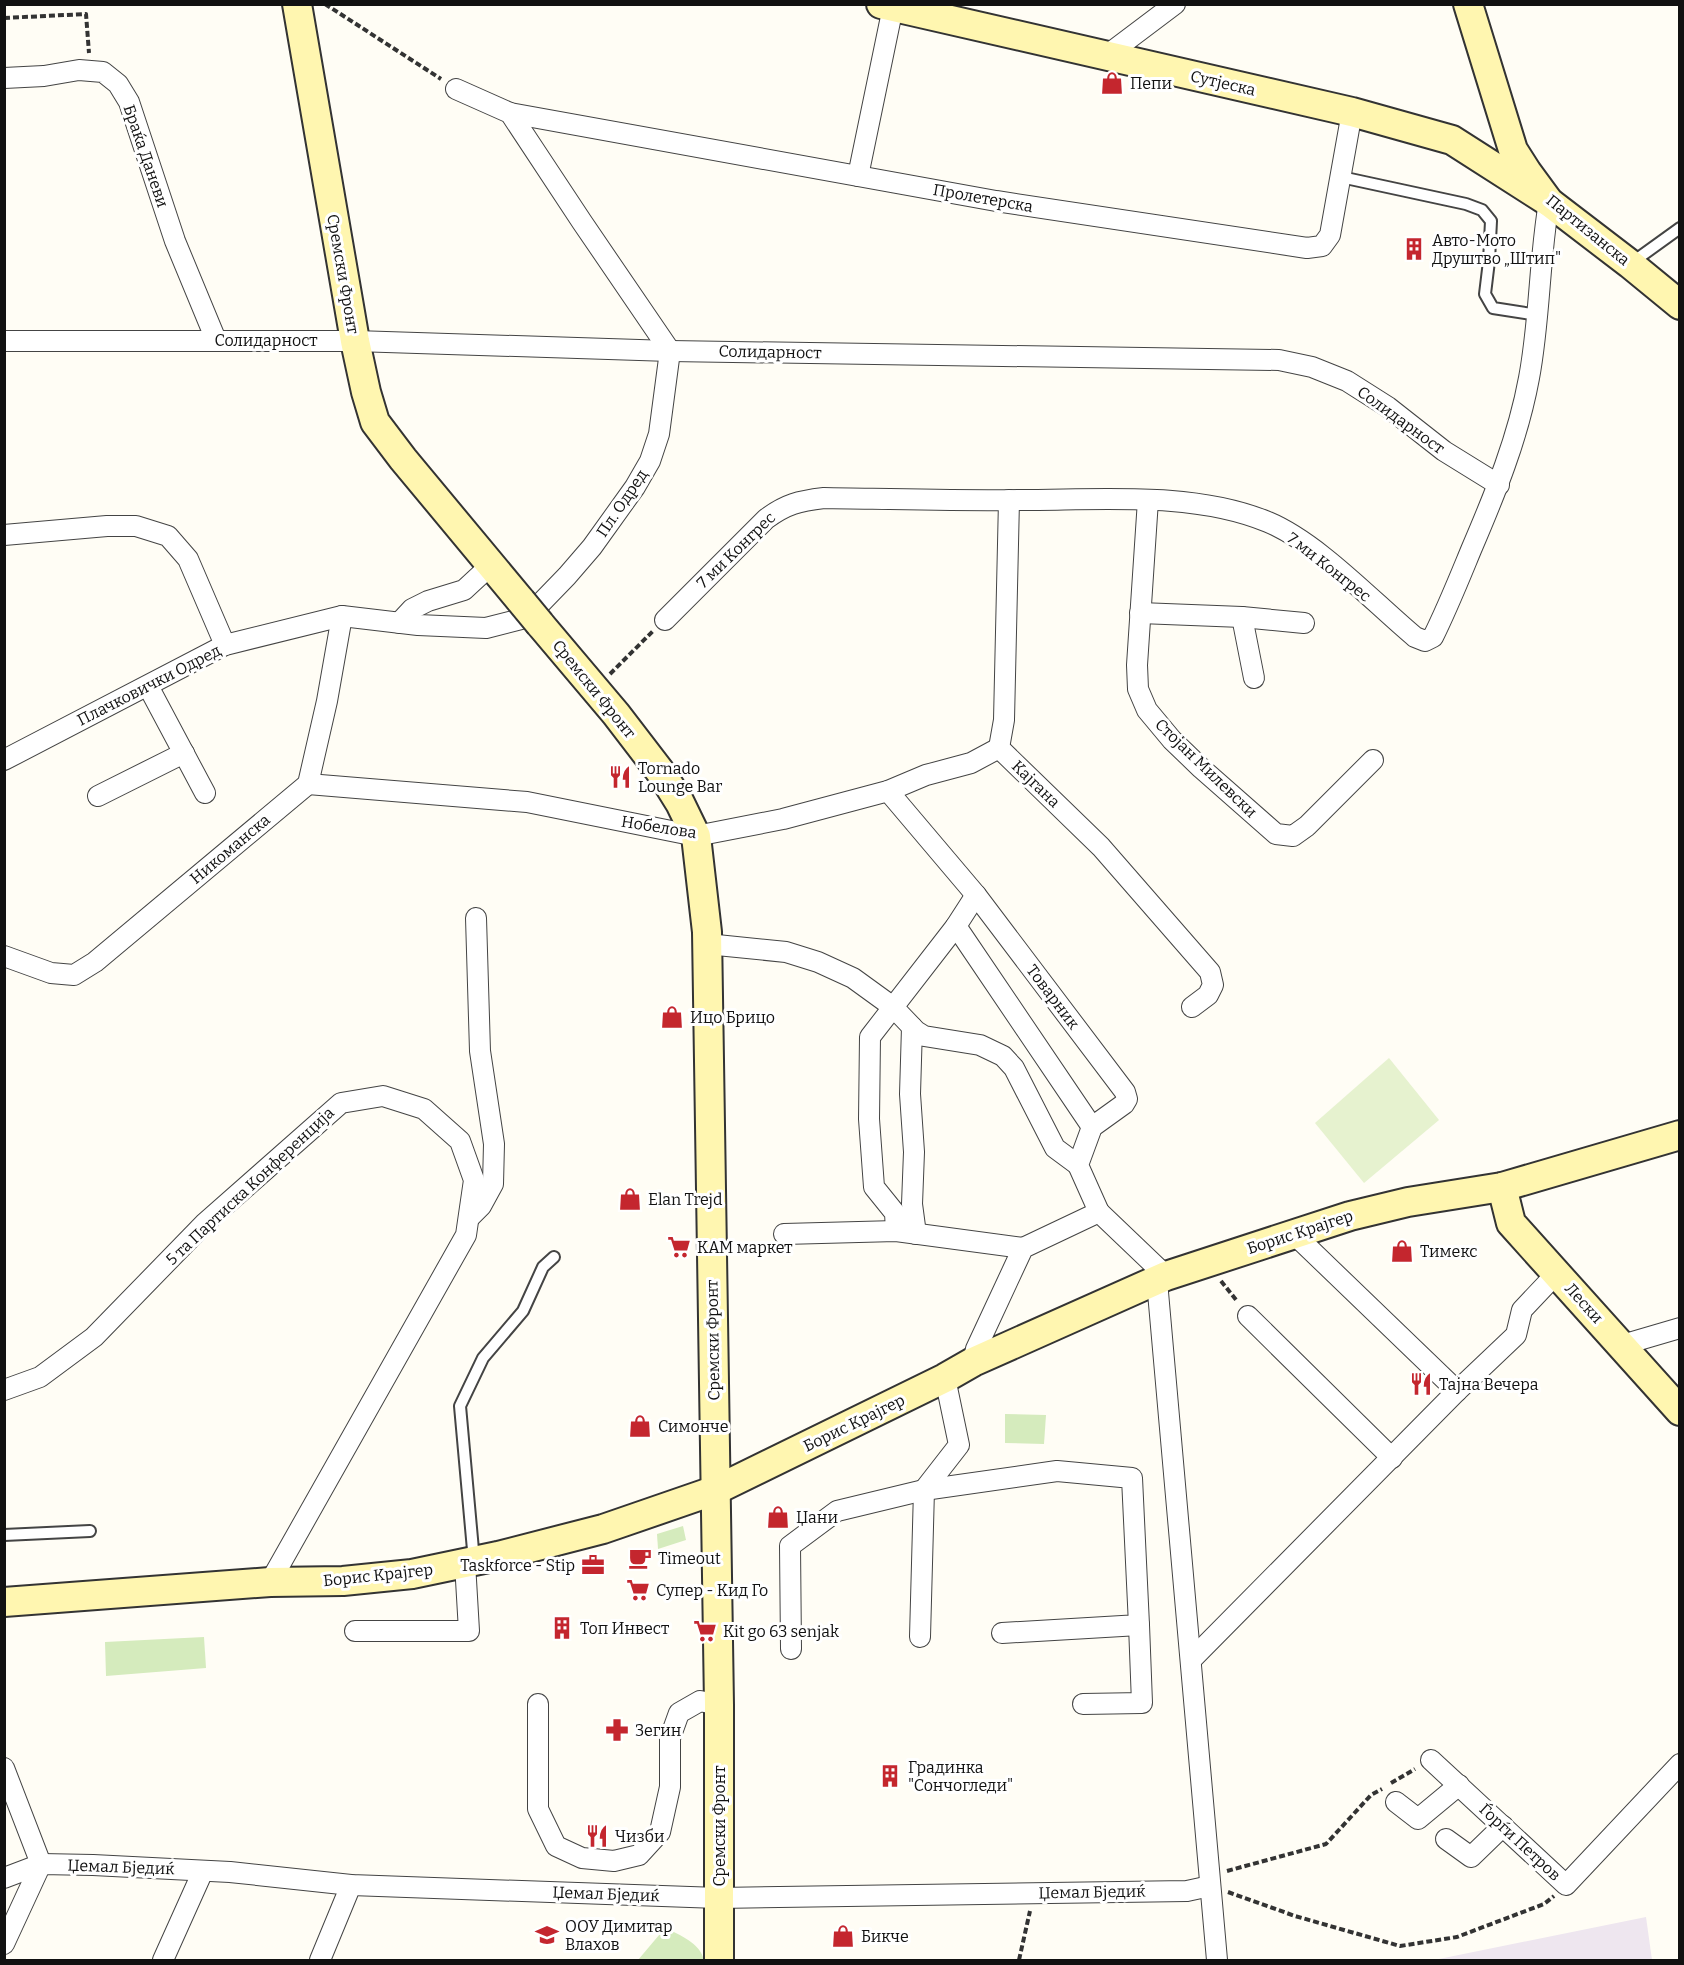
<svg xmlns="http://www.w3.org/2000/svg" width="1684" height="1965" viewBox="0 0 1684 1965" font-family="Bitter,serif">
<rect width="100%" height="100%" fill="#fffdf5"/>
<path fill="#eee6ef" d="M1646 1917 1652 1960H1434Z"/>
<g fill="#d5ebbd">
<path d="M1005 1414 1046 1415 1044 1444 1005 1443Z"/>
<path d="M683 1526 686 1540 658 1549 657 1534Z"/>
<path d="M204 1637 206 1668 106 1676 105 1642Z"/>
<path d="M665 1928C680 1935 700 1943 704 1960H638Z"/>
</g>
<path fill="#e6f2cf" d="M1389 1058 1439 1120 1364 1183 1315 1123Z"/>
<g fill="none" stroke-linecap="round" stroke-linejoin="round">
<g stroke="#444" stroke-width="14">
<g id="lane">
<path d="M1341 177 1466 204 1482 210 1491 221 1489 261 1485 294 1493 308 1538 315"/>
<path d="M1630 264 1680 228"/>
<path d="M4 1535 90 1531"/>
<path d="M474 1561 460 1406 483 1358 523 1311 543 1267 554 1257"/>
</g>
</g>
<g stroke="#444" stroke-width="22">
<g id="street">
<path d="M1106 56 1175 4"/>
<path d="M4 78 44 76 79 70 103 72 118 84 129 102 175 241 216 340"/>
<path d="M510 113 996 201 1307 248 1322 246 1330 235 1352 112"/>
<path d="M858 176 893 7"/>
<path d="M4 341H355L670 351 1279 360 1312 367 1347 381 1388 407 1444 451 1499 485"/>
<path d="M1009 500 1004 720 999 748 1101 847 1210 972 1213 985 1208 995 1192 1007"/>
<path d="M1148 500 1137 665 1138 689 1147 710 1172 740 1201 768 1276 834 1293 836 1307 826 1373 760"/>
<path d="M4 535 107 526H136L168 536 188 559 225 645"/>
<path d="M1140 613 1242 617 1304 623"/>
<path d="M1242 617 1254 678"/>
<path d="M665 620 766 519C786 504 799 501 824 498 889 499 955 501 1020 500 1099 500 1194 491 1268 522 1318 543 1372 601 1415 637L1425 641 1433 637C1447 609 1459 579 1471 550 1495 494 1518 438 1529 378 1540 320 1539 260 1549 202"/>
<path d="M399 623 412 609 428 601 464 590 491 565"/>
<path d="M148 686 205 793"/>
<path d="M4 760 225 645 342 616 418 625 486 628 521 619 536 608 567 576 592 547 635 487 650 461 659 434 670 351 582 222 510 113 456 89"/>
<path d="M308 784 527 802 696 836 783 819 888 791 926 775 971 763 999 748"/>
<path d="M888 791 976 895 1125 1092 1127 1099 1124 1104 1092 1127 1078 1165 1099 1212"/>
<path d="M98 796 184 753"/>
<path d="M956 926 1092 1127"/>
<path d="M707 944 786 952 818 962 853 978 893 1007 916 1031 924 1036 980 1045 1003 1056 1014 1068 1055 1148 1078 1165"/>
<path d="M4 956 51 973 74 975 95 962 308 784 327 701 342 616"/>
<path d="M912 1027 910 1094 914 1152 912 1204 916 1234"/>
<path d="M471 1216 481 1206 493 1184 494 1144 480 1051 476 918"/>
<path d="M896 1231 895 1213 874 1187 869 1119 870 1037 956 926 976 895"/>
<path d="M784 1234 896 1231 1023 1248"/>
<path d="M1294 1234 1457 1391"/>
<path d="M1157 1281 1217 1960"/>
<path d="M1248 1316 1392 1458"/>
<path d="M1622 1345 1680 1328"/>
<path d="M973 1362 976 1349 1023 1248 1099 1212 1166 1276"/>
<path d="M4 1390 40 1377 94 1337 205 1223 341 1103 383 1096 424 1109 460 1141 474 1180 466 1235 270 1582"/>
<path d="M355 1631H469L465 1563"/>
<path d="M920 1637 924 1490 959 1445 945 1378"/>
<path d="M791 1649 790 1546 837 1511 924 1490 1057 1471 1132 1478 1139 1625 1002 1633"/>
<path d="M1191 1660 1457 1391 1516 1335 1522 1310 1557 1273"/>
<path d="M538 1704V1809L556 1846 582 1858 614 1861 639 1855 660 1832 670 1787V1738L679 1713 700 1701 719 1705"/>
<path d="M1083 1704 1142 1703 1139 1625"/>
<path d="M1431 1760 1566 1885 1680 1764"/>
<path d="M4 1768 41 1864 4 1944"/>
<path d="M1396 1802 1418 1819 1459 1785"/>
<path d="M1446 1839 1471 1857 1503 1826"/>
<path d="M4 1878 41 1864 93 1865 230 1872 351 1885 718 1898 1187 1891 1210 1886"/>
<path d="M163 1960 203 1871"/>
<path d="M320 1960 351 1885"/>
</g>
</g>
<g stroke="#333" stroke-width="32">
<g id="secondary">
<path d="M297 4 355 341 366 392 375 422 403 459 521 601"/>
<path d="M881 4 1352 112 1452 140 1549 202"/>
<path d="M1468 4 1513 150 1527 172 1549 202 1630 264 1680 305"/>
<path d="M540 624 616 714 662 774 680 803 696 836 707 932 719 1705V1960"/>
<path d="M1502 1187 1511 1223 1680 1411"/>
<path d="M4 1602 270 1582 343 1581 412 1574 498 1556 603 1529 716 1490 945 1378 973 1362 1166 1276 1350 1216 1408 1202 1502 1187 1680 1135"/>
</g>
</g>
<g stroke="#333" stroke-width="4" stroke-dasharray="6 3" stroke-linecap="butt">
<path d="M325 4 441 79"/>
<path d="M4 18 86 14 89 53"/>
<path d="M610 674 653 631"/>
<path d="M1221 1281 1237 1301"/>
<path d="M1391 1783 1415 1769"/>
<path d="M1227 1871 1326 1844 1371 1795 1382 1789"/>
<path d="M1228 1892 1295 1916 1400 1946 1457 1937 1544 1904 1554 1896"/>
<path d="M1019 1960 1030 1911"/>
</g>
<use href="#lane" stroke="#fff" stroke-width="10"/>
<use href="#street" stroke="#fff" stroke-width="20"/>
<use href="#secondary" stroke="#fff6b0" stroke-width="28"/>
<g stroke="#333" stroke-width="32" stroke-linecap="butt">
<path id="secondary-bridge" d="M521 601 540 624"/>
</g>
<use href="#secondary-bridge" stroke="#fff6b0" stroke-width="28"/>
</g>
<defs>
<g id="shop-bare" transform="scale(1.8)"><path d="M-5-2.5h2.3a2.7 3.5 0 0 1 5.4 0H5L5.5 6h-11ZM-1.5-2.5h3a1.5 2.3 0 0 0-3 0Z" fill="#c4262e" stroke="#fff" stroke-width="2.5" paint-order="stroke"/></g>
<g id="building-bare" transform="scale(1.8)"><path d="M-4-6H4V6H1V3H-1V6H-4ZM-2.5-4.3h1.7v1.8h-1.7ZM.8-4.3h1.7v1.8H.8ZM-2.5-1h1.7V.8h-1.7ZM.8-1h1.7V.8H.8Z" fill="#c4262e" stroke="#fff" stroke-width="2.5" paint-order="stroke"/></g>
<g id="restaurant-bare" transform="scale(1.8)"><path d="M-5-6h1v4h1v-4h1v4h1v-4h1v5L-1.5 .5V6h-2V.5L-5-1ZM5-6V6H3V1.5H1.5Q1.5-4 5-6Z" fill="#c4262e" stroke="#fff" stroke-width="2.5" paint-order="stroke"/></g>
<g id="supermarket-bare" transform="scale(1.8)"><path d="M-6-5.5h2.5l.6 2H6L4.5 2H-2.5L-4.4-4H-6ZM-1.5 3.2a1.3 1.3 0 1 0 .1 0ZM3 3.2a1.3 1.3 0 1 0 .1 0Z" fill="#c4262e" stroke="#fff" stroke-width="2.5" paint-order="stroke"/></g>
<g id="cafe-bare" transform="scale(1.8)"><path d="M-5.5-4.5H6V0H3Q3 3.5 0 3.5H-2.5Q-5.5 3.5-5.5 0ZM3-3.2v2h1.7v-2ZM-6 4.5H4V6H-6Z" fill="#c4262e" stroke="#fff" stroke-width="2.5" paint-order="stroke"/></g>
<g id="office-bare" transform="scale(1.8)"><path d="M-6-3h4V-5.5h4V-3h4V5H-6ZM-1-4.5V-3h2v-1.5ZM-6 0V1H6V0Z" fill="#c4262e" stroke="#fff" stroke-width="2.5" paint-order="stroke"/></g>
<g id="pharmacy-bare" transform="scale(1.8)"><path d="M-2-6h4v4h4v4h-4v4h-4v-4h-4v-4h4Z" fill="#c4262e" stroke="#fff" stroke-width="2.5" paint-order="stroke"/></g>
<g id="school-bare" transform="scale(1.8)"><path d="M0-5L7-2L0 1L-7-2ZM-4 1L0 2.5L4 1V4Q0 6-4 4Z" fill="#c4262e" stroke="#fff" stroke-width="2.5" paint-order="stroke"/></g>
</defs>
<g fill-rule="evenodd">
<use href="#shop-bare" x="1112" y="83"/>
<use href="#building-bare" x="1414" y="249"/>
<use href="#restaurant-bare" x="620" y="777"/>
<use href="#shop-bare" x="672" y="1017"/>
<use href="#shop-bare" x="630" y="1199"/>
<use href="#supermarket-bare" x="679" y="1247"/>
<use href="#shop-bare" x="1402" y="1251"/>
<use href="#restaurant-bare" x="1421" y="1384"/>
<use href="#shop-bare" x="640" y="1426"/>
<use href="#shop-bare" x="778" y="1517"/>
<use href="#cafe-bare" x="640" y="1558"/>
<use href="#office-bare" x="593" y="1565"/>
<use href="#supermarket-bare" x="638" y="1590"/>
<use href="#building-bare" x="562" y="1628"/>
<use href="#supermarket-bare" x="705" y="1631"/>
<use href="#pharmacy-bare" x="617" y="1730"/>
<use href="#building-bare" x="890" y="1776"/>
<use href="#restaurant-bare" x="597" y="1836"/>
<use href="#school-bare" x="547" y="1935"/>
<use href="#shop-bare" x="843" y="1936"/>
</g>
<g text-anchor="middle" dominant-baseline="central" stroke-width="6" stroke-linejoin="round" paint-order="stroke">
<g font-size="16" fill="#111" stroke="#fff" text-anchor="start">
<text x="1130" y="83">Пепи</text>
<text x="1432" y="240">Авто-Мото<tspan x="1432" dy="18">Друштво „Штип"</tspan></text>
<text x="638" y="768">Tornado<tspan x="638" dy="18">Lounge Bar</tspan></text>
<text x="690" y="1017">Ицо Брицо</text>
<text x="648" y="1199">Elan Trejd</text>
<text x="697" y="1247">КАМ маркет</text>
<text x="1420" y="1251">Тимекс</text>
<text x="1439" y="1384">Тајна Вечера</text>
<text x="658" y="1426">Симонче</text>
<text x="796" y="1517">Џани</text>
<text x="658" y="1558">Timeout</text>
<text x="575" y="1565" text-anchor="end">Taskforce - Stip</text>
<text x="656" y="1590">Супер - Кид Го</text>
<text x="580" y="1628">Топ Инвест</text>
<text x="723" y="1631">Kit go 63 senjak</text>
<text x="635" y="1730">Зегин</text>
<text x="908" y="1767">Градинка<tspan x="908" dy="18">"Сончогледи"</tspan></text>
<text x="615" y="1836">Чизби</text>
<text x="565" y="1926">ООУ Димитар<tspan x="565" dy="18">Влахов</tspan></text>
<text x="861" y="1936">Бикче</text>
</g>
<g font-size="16" fill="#111" stroke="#fff">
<text transform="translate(1223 83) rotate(13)">Сутјеска</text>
<text transform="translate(146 156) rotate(71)">Браќа Даневи</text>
<text transform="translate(983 198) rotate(10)">Пролетерска</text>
<text transform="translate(1588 230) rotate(39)">Партизанска</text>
<text transform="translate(343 274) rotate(80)">Сремски Фронт</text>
<text x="266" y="340">Солидарност</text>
<text transform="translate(770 352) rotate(1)">Солидарност</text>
<text transform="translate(1401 420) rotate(36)">Солидарност</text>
<text transform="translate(622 503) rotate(-56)">Пл. Одред</text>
<text transform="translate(736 550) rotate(-44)">7 ми Конгрес</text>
<text transform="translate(1329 567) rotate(38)">7 ми Конгрес</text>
<text transform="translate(149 685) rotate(-27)">Плачковички Одред</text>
<text transform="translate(594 689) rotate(51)">Сремски Фронт</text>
<text transform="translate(1206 768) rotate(44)">Стојан Милевски</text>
<text transform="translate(1036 784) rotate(44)">Кајгана</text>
<text transform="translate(659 827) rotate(9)">Нобелова</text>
<text transform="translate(230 849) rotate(-40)">Никоманска</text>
<text transform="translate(1053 997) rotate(53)">Товарник</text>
<text transform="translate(250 1186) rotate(-43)">5 та Партиска Конференција</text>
<text transform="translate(1300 1232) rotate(-18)">Борис Крајгер</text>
<text transform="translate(1584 1303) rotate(48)">Лески</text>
<text transform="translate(713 1340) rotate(-91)">Сремски Фронт</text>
<text transform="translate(854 1423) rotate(-26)">Борис Крајгер</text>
<text transform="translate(378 1575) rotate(-6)">Борис Крајгер</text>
<text transform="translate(719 1826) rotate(-90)">Сремски Фронт</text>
<text transform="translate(1520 1842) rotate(43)">Ѓорѓи Петров</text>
<text transform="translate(121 1867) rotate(2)">Џемал Бједиќ</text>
<text transform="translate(1092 1892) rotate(-1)">Џемал Бједиќ</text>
<text transform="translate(606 1894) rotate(2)">Џемал Бједиќ</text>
</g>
</g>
<rect width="1684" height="1965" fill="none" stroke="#111111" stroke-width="12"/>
</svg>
